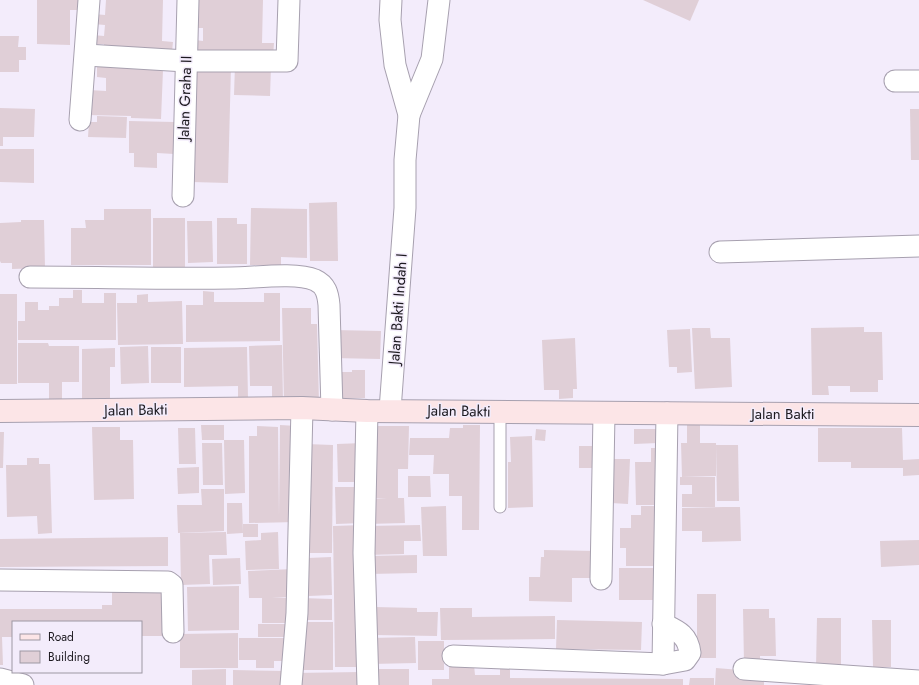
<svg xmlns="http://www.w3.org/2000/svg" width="919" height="685" viewBox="0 0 919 685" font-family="Jost,sans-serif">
<rect width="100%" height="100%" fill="#f3ecfb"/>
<g fill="#e0cfd7">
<path d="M37 0H79V10H70V45L37 44Z"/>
<path d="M106 0H163L162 41 173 42 172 52 104 50V44H93V35L104 36 105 25 93 24 94 14 105 15Z"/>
<path d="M193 0H263L262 43H274L273 57 194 54 195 40 203 41V28H192Z"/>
<path d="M643 0H699L690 21Z"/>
<path d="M0 36H19L18 47H26V60H19V72H0Z"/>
<path d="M97 64 132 65V69L163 70 161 119 131 118V116L88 115 89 90 106 91V78L97 77Z"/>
<path d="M189 65 231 66 228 183 192 182Z"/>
<path d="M235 65 271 66 270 96 234 95Z"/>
<path d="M0 108 35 109 34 137H3V146H0Z"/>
<path d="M910 109H919V160H911Z"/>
<path d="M97 116 127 117 126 138 88 137 89 122H97Z"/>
<path d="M129 121 174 122V154L157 153V168L134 167V153H129Z"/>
<path d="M0 149H34V183L0 182Z"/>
<path d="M337 202 338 261H310L309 203Z"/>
<path d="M251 208 307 209V258L281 257V265H250Z"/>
<path d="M104 209H151V265H71V228H86L85 220H104Z"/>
<rect x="153" y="218" width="32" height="49"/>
<path d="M217 218H237V224H247V264H217Z"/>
<path d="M21 220H44L45 268 12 269V263H1L0 261V223L21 222Z"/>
<path d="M187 221H212L213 262 188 263Z"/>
<path d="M73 290H82V303H104V293H116V340H18V321H25V302H38V310H49V306H59V298H73Z"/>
<path d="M203 291 214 292V302H264V293H280V341L186 342V305H203Z"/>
<rect x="0" y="294" width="17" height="90"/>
<path d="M148 294V302L182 301 183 344 118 345 117 303H137V295Z"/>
<path d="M282 308H311V324H317L319 403H284Z"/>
<path d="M864 327V332H882L883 380H878V392H850V386H828L829 395H812L811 328Z"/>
<path d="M692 328H710L711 338H730L732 387 695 389Z"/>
<path d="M690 329 692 372 677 373V367H669L667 330Z"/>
<path d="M333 330 381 331 380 359 333 358Z"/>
<path d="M575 338 577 389H573V398L559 399V390H544L542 340Z"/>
<path d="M18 343H48L49 346H79V382H62V400L49 401V383H18Z"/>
<path d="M282 345 283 402 272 403V386H250L249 346Z"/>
<path d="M148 346 149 383 121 384 120 347Z"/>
<rect x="151" y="347" width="30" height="36"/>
<path d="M247 347 248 399 238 400V386L184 387V348Z"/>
<path d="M115 348V367H110V399H82V349Z"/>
<path d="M352 370H365V398L333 399V372H352Z"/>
<path d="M687 424H700V443H716V476L682 477 681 443H687Z"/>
<path d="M201 425H224V440H202Z"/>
<path d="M280 425 297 426 296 522 249 523V436H257V426L278 427 279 516Z"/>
<path d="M463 425H480L479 530H462V496H449V474H433L434 455H409L410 438H449L450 428H463Z"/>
<path d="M368 426H409L408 469H398V498H404L405 523 367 524 366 499H387L368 498Z"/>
<path d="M92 427H120V440H133L134 499 94 500Z"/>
<path d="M178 428H195L196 464H179Z"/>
<path d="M818 428H902L903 460 919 459V475L903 476V468H851V462H818Z"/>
<path d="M536 429 546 430 545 441 535 440Z"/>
<path d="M634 429H658V443L634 444Z"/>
<path d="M0 432H4L3 468H0Z"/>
<path d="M532 436 533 507 508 508V462H511L510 437Z"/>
<path d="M224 440H244L245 493 225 494Z"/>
<path d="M202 443H222L223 485H203Z"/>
<path d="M363 443 364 482H338L337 444Z"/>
<path d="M306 444 333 445 332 553H305Z"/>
<path d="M716 445H738L739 501H717Z"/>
<path d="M579 446H595L596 468H579Z"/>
<path d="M651 448H659L660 505H636L635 462H651Z"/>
<path d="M27 458H39V464H50L52 533 38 534 37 516 7 517 6 465H27Z"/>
<path d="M612 459H630L628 504 611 503Z"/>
<path d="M199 467V493L178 494 177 468Z"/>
<path d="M408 476H430L431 497H408Z"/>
<path d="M680 477H715V507H682V494H692V485H680Z"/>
<path d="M335 487H361L362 523 336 524Z"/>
<path d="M201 489H224V531L178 533 177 505H202Z"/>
<path d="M227 503H242L243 533 227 534Z"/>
<path d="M446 506 447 556H423L421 507Z"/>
<path d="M641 506H659V566H626V548H620V528H631V515H641Z"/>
<path d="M723 507H740L741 541 702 542V531H682V508Z"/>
<rect x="243" y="524" width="15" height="13"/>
<path d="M362 525 359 667H335L333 526Z"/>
<path d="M420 525 421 541H404V554L367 555 366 526Z"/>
<path d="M226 532 227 555H209L210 584 181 585 180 533Z"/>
<path d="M278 532 279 569 246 570 245 541 261 540V533Z"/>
<path d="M168 537V566L0 567V539Z"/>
<path d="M919 540V565L881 567 880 541Z"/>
<path d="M544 550 596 551V578H572V602L529 601V577H540L541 557H544Z"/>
<path d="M417 555V573L369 574 368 556Z"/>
<path d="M331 557 332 595 309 596 308 558Z"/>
<path d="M240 558 241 584 213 585 212 559Z"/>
<rect x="619" y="568" width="37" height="32"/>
<path d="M293 569 294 597H272L290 598V623H262V598H249L248 571Z"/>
<path d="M239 586V630L188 631 187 587Z"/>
<path d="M112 592H164V636H141V622H13V637H2L3 665H0V609H102V605H112Z"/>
<rect x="697" y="594" width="19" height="64"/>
<path d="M301 598 332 599V620H300Z"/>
<path d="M375 607 417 608V612H438L437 636 374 635Z"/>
<path d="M440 608H472V617L555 616V639L441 640Z"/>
<path d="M743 609H769V618H775L776 656H760V664H744Z"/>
<path d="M817 618H841V668H816Z"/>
<path d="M557 620 642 622 641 650 556 649Z"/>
<path d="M872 620H891V667H873Z"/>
<rect x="302" y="622" width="31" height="48"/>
<path d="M258 624H292L293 637H258Z"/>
<path d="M238 633V668H180V634Z"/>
<path d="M415 637 416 663 371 664 370 638Z"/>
<path d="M239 638H288V661H274V668H256V660H239Z"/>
<rect x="418" y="641" width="26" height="29"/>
<path d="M500 663H510V678L683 679V685H432V679H449V665H474L475 675H500Z"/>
<path d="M716 668 764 672V685H715Z"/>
<path d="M226 669V685H192V670Z"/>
<rect x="371" y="669" width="38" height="16"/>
<path d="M233 670 286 671V685H233Z"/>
<path d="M361 672V685H293V673Z"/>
<path d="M690 678H714V685H689Z"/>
</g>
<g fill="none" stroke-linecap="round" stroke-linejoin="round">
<g stroke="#a7a0af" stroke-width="13">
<path id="lane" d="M500 507V412"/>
</g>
<g stroke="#a7a0af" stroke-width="23">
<g id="street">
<path d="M86 55 186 61H287L289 0"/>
<path d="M895 81H919"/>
<path d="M409 115 432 59 439 0"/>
<path d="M80 120 89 0"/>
<path d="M183 196 188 0"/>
<path d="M720 252 919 246"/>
<path d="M30 277C97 277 164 279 231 278 253 278 296 272 315 280 326 285 328 294 329 305L332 410"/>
<path d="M390 410 405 208V160L409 115 395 65 390 20 391 0"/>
<path d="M367 411 364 553 368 685"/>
<path d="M601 579 604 414"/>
<path d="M0 580 168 582 172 585 173 632"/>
<path d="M453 656 663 664 685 660 690 653C688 635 678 631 663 624"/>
<path d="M663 664 667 413"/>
<path d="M744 669 919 681"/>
<path d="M0 679 23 685"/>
<path d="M291 685 297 613 302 408"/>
</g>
</g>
<g stroke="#a7a0af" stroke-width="24">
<path id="secondary" d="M0 411 302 408 367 411 919 415"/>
</g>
<use href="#lane" stroke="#fff" stroke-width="11"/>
<use href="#street" stroke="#fff" stroke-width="21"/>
<use href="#secondary" stroke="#fce5e7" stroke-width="22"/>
</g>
<g text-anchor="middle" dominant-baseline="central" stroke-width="3" stroke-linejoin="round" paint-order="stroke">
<g font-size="15" fill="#1d1a20" stroke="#f3ecfb">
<text transform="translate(185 98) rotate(-88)">Jalan Graha II</text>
<text transform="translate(398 309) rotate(-86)">Jalan Bakti Indah I</text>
<text transform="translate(136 410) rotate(-1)">Jalan Bakti</text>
<text transform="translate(459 411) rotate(1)">Jalan Bakti</text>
<text x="783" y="414">Jalan Bakti</text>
</g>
</g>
<rect x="12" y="621" width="130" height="52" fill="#f3ecfb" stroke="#9d98a3"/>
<rect x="20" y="634" width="20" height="6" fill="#fce5e7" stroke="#9d98a3"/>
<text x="48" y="641" font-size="12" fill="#1d1a20">Road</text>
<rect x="20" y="651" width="20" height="12" fill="#e0cfd7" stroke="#9d98a3"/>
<text x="48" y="661" font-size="12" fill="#1d1a20">Building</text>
</svg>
